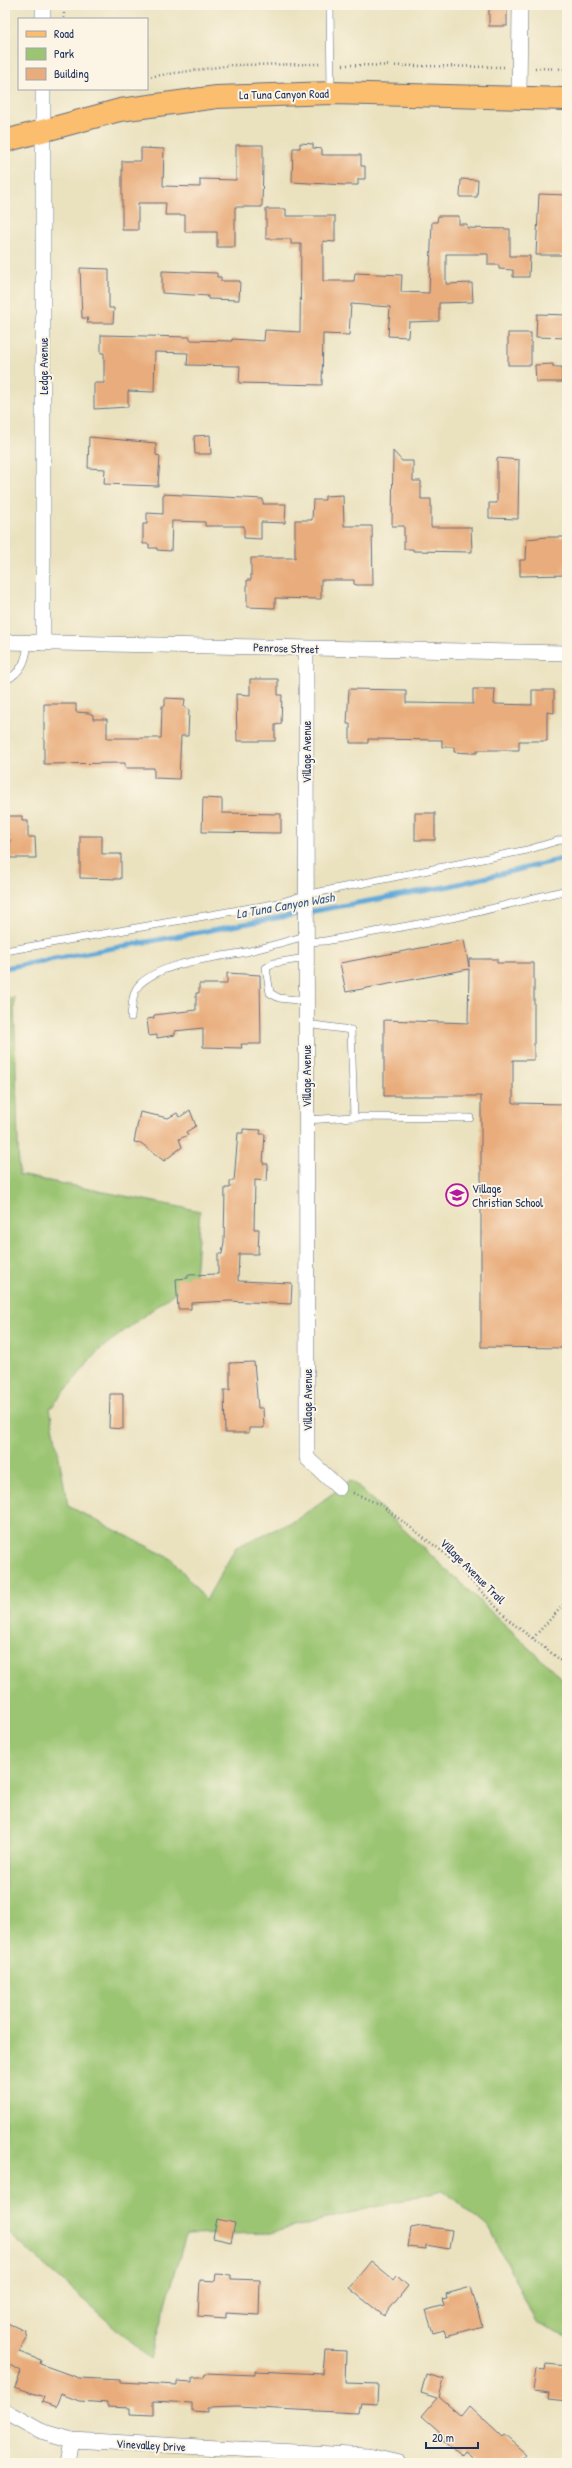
<svg xmlns="http://www.w3.org/2000/svg" width="572" height="2468" viewBox="0 0 572 2468" font-family="'Patrick Hand',sans-serif">
<rect width="100%" height="100%" fill="#fcf5e5"/>
<filter id="ink" filterUnits="userSpaceOnUse"><feTurbulence type="fractalNoise" baseFrequency=".025" numOctaves="2"/><feDisplacementMap in="SourceGraphic" scale="8" xChannelSelector="R" yChannelSelector="G"/><feConvolveMatrix kernelMatrix="1 2 1 2 8 2 1 2 1" color-interpolation-filters="sRGB"/></filter>
<filter id="wash" filterUnits="userSpaceOnUse"><feTurbulence type="fractalNoise" baseFrequency=".012" numOctaves="4" result="noise"/><feDisplacementMap in="SourceGraphic" scale="16" xChannelSelector="R" yChannelSelector="G"/><feGaussianBlur stdDeviation="0.9" result="paint"/><feColorMatrix in="noise" values="0 0 0 0 0 0 0 0 0 0 0 0 0 0 0 0 0 1.4 0 .05"/><feComposite in="paint" operator="in"/></filter>
<g filter="url(#wash)">
<rect width="100%" height="100%" fill="#eae2bf"/>
<path fill="#9bc572" stroke="#5b7a68" d="M14 997 19 1175 200 1211 195 1277 98 1351 50 1409 68 1506 172 1559 206 1600 236 1547 296 1520 351 1480 567 1683V2337L536 2323 490 2229 443 2190 270 2233 186 2235 150 2359 5 2230V999Z"/>
<g fill="none" stroke-linecap="round" stroke-linejoin="round">
<path stroke="#62a9d9" stroke-width="5" d="M5 968 450 886 567 858"/>
</g>
<g id="blocks">
<g fill="#e9ad7d">
<rect x="489" y="5" width="18" height="21"/>
<path d="M300 143 313 144V148L322 149V155H361V166H365V179H358V185H345L292 182 293 148H300Z"/>
<path d="M236 145H263V165L262 207H235V247H217V232H185V215H165L166 203H138V230H122V161H141V148L164 149 163 186 200 187V179L236 180Z"/>
<path d="M461 179 478 180 477 197H460Z"/>
<path d="M539 194 567 195V255H536Z"/>
<path d="M266 209H286V216H335V242L323 241V281H354L355 273 402 275 401 292 429 293 432 222H437L438 216H459V224H467V228L510 229V256H530L529 277H513V270L499 269V265H488V254H446V284L472 283 473 302 439 303V321L409 322 408 337 388 336 390 307 351 304 349 335 323 334 322 385 239 383 240 366 187 365 188 353 155 352 154 392 128 391V407L94 409V383H104V353H101V335L190 337V340L232 341V339L264 341 265 330 300 332 301 244H291V239H266Z"/>
<path d="M80 268 109 269V308H114L113 323H87L88 318H82Z"/>
<path d="M162 271 217 273V277H221V281H240L239 300 208 299V296L162 293Z"/>
<path d="M537 314 567 315V338L536 337Z"/>
<rect x="508" y="333" width="23" height="32"/>
<path d="M553 364V367H562V382H536L535 365Z"/>
<path d="M210 435 211 454H195L194 436Z"/>
<path d="M89 437 156 443V455L160 456 158 486 104 484 105 469 88 468Z"/>
<path d="M393 451 402 461H413V481H421V499H431V527H471L472 552 413 551V549H404V526H392Z"/>
<path d="M497 458 519 460 518 519 489 518V503H497Z"/>
<path d="M163 494 263 499V504H286L285 523 261 522V539L244 538V526H205V522L172 521 171 551 157 550V548H149V544H143V524H147V513L163 514Z"/>
<path d="M343 495 344 526H372L373 585H357L354 584V580H321V599L275 598V608L247 607V580H251V558H295V520H312L313 500H325V496Z"/>
<path d="M547 537H567V575L520 576V560H526L527 539Z"/>
<path d="M250 679H278V695H282L281 724 275 725V741H237L236 694 250 695Z"/>
<path d="M349 689 406 690V703L473 704V689H495L494 704 532 705V690H554V713L547 712V741H519V750H477V753H471L454 752V747H442V740L368 739V743H350V724H347Z"/>
<path d="M165 698 185 699 184 707 189 710 188 736H181L179 779 154 778V768H125V763L44 764V704H76V712L89 713 93 715V719H107V738H161L162 706H165Z"/>
<path d="M203 798 222 799V813L281 814V833L202 832Z"/>
<rect x="415" y="813" width="20" height="27"/>
<path d="M5 816H22V821H28V837H35L36 858H10V839H5Z"/>
<path d="M80 836H102V854H121V879L80 878Z"/>
<path d="M464 940 469 967V959H497V963H534V1060H513V1103L567 1104V1348L481 1347V1096H384V1020L468 1023 469 969 346 992 340 963Z"/>
<path d="M227 973 260 975 261 1044H241L242 1048 203 1047V1028L175 1031V1035L157 1038V1035L149 1036 147 1019 154 1018V1015L196 1010V993H199V984H227Z"/>
<path d="M190 1110 196 1126 186 1132 188 1135 179 1139 182 1147 164 1161 141 1143 134 1142 140 1112 168 1118 177 1113 180 1117Z"/>
<path d="M243 1129 261 1130 260 1134H265L263 1164H268L267 1181 255 1180 254 1229H259L258 1254H239L238 1281 292 1283 291 1304 229 1301 191 1303V1309H178L176 1279 188 1278V1275L218 1274V1254H222L224 1242 225 1188H230V1181H234L238 1133H243Z"/>
<path d="M254 1362 258 1408H263L264 1428H249V1433H225L224 1390H230V1363Z"/>
<path d="M110 1394H123V1429L109 1428Z"/>
<path d="M217 2219 235 2223 231 2242 213 2238Z"/>
<path d="M422 2226 452 2230 449 2249 426 2245V2249L408 2247 411 2228Z"/>
<path d="M371 2261 394 2280 397 2276 408 2286 384 2316 349 2288Z"/>
<path d="M216 2274 231 2275V2279L260 2280 259 2315 226 2313V2318L198 2316 200 2280 215 2281Z"/>
<path d="M471 2287 482 2326 446 2336 444 2330 433 2333 426 2310 444 2305 442 2299 447 2298 446 2294Z"/>
<path d="M5 2322 25 2331 27 2338 19 2352 41 2360 40 2364 79 2378 120 2380V2382L177 2385V2381L193 2382V2377H204L205 2373 255 2375V2371L323 2374 325 2350 346 2351 345 2383 378 2384 377 2404 361 2403 360 2407H358L357 2413 237 2407 207 2408V2412L192 2411V2403L153 2401V2415L130 2414V2408L107 2407V2403L79 2401 61 2394 56 2407 42 2402 44 2397 15 2387 21 2371 11 2365 5 2376Z"/>
<path d="M546 2364 567 2366V2401L548 2399 549 2393 533 2391 536 2369 545 2370Z"/>
<path d="M426 2374 444 2379 439 2397 461 2416 469 2406 502 2437 504 2435 526 2454 518 2463H480L465 2451 461 2456 437 2436 440 2432 422 2416 437 2398 421 2393Z"/>
</g>
</g>
</g>
<g filter="url(#ink)">
<use href="#blocks" fill-opacity="0" stroke="#636e80" stroke-width="1"/>
<g fill="none" stroke-linecap="round" stroke-linejoin="round">
<g stroke="#636e80" stroke-width="8">
<g id="lane">
<path d="M330 5 331 91"/>
<path d="M5 681C22 672 26 661 28 643"/>
<path d="M305 942 325 941 457 917 567 890"/>
<path d="M5 951 279 903 305 895 527 850 567 838"/>
<path d="M306 958 274 963 266 968 270 993 279 998 306 1001"/>
<path d="M131 1017C132 1008 132 992 139 985 162 962 215 958 246 952 266 947 285 942 305 936"/>
<path d="M306 1024 351 1030 354 1117 306 1120"/>
<path d="M354 1117 470 1118"/>
</g>
</g>
<g stroke="#636e80" stroke-width="16">
<g id="street">
<path d="M43 19V5"/>
<path d="M519 98 520 5"/>
<path d="M5 642 567 653"/>
<path d="M43 643V89"/>
<path d="M306 649 307 1458 339 1488"/>
<path d="M5 2411 41 2431 72 2440 369 2456 399 2463"/>
<path d="M68 2463 72 2440"/>
</g>
</g>
<g stroke="#636e80" stroke-width="24">
<path id="primary" d="M5 141 120 110 217 97 331 93 567 99"/>
</g>
<g stroke="#636e80" stroke-width="2.5" stroke-dasharray="1 3" stroke-linecap="butt">
<path d="M64 5V19"/>
<path d="M343 65 504 67"/>
<path d="M535 68 567 69"/>
<path d="M147 77 232 65 320 64"/>
<path d="M353 1493 381 1505 443 1552 511 1622 567 1665"/>
<path d="M533 1638 567 1601"/>
</g>
<use href="#lane" stroke="#fff" stroke-width="7"/>
<use href="#street" stroke="#fff" stroke-width="15"/>
<use href="#primary" stroke="#fbbd6e" stroke-width="22"/>
</g>
</g>
<defs>
<g id="school-ring" transform="scale(1.15)"><circle r="9.5" fill="#fcf5e5" stroke="#b5179e" stroke-width="1.5"/><path d="M0-5L7-2L0 1L-7-2ZM-4 1L0 2.5L4 1V4Q0 6-4 4Z" fill="#b5179e"/></g>
</defs>
<g fill-rule="evenodd">
<use href="#school-ring" x="457" y="1195"/>
</g>
<g text-anchor="middle" dominant-baseline="central" stroke-width="4" stroke-linejoin="round" paint-order="stroke">
<g font-size="12" fill="#1b2f5e" stroke="#fcf5e5">
<text transform="translate(284 94) rotate(-1)">La Tuna Canyon Road</text>
<text transform="translate(43 366) rotate(-90)">Ledge Avenue</text>
<text transform="translate(286 648) rotate(2)">Penrose Street</text>
<text transform="translate(306 752) rotate(-90)">Village Avenue</text>
<text transform="translate(306 1076) rotate(-90)">Village Avenue</text>
<text transform="translate(307 1400) rotate(-90)">Village Avenue</text>
<text transform="translate(473 1571) rotate(45)">Village Avenue Trail</text>
<text transform="translate(151 2445) rotate(3)">Vinevalley Drive</text>
</g>
<g font-size="12" fill="#1b2f5e" stroke="#fcf5e5" text-anchor="start">
<text x="472" y="1188">Village<tspan x="472" dy="14">Christian School</tspan></text>
</g>
<g font-size="13" font-style="italic" fill="#345a89" stroke="#fcf5e5">
<text transform="translate(285 905) rotate(-10)">La Tuna Canyon Wash</text>
</g>
</g>
<rect width="572" height="2468" fill="none" stroke="#fcf5e5" stroke-width="20"/>
<rect x="18" y="18" width="130" height="72" fill="#fcf5e5" stroke="#a2a6af"/>
<rect x="26" y="31" width="20" height="6" fill="#fbbd6e" stroke="#a2a6af"/>
<text x="54" y="38" font-size="12" fill="#1b2f5e">Road</text>
<rect x="26" y="48" width="20" height="12" fill="#9bc572" stroke="#a2a6af"/>
<text x="54" y="58" font-size="12" fill="#1b2f5e">Park</text>
<rect x="26" y="68" width="20" height="12" fill="#e9ad7d" stroke="#a2a6af"/>
<text x="54" y="78" font-size="12" fill="#1b2f5e">Building</text>
<path d="M426 2442v6h52v-6" fill="none" stroke="#1b2f5e" stroke-width="2"/>
<text x="432" y="2442" font-size="12" fill="#1b2f5e" stroke="#fcf5e5" stroke-width="3" paint-order="stroke">20 m</text>
</svg>
